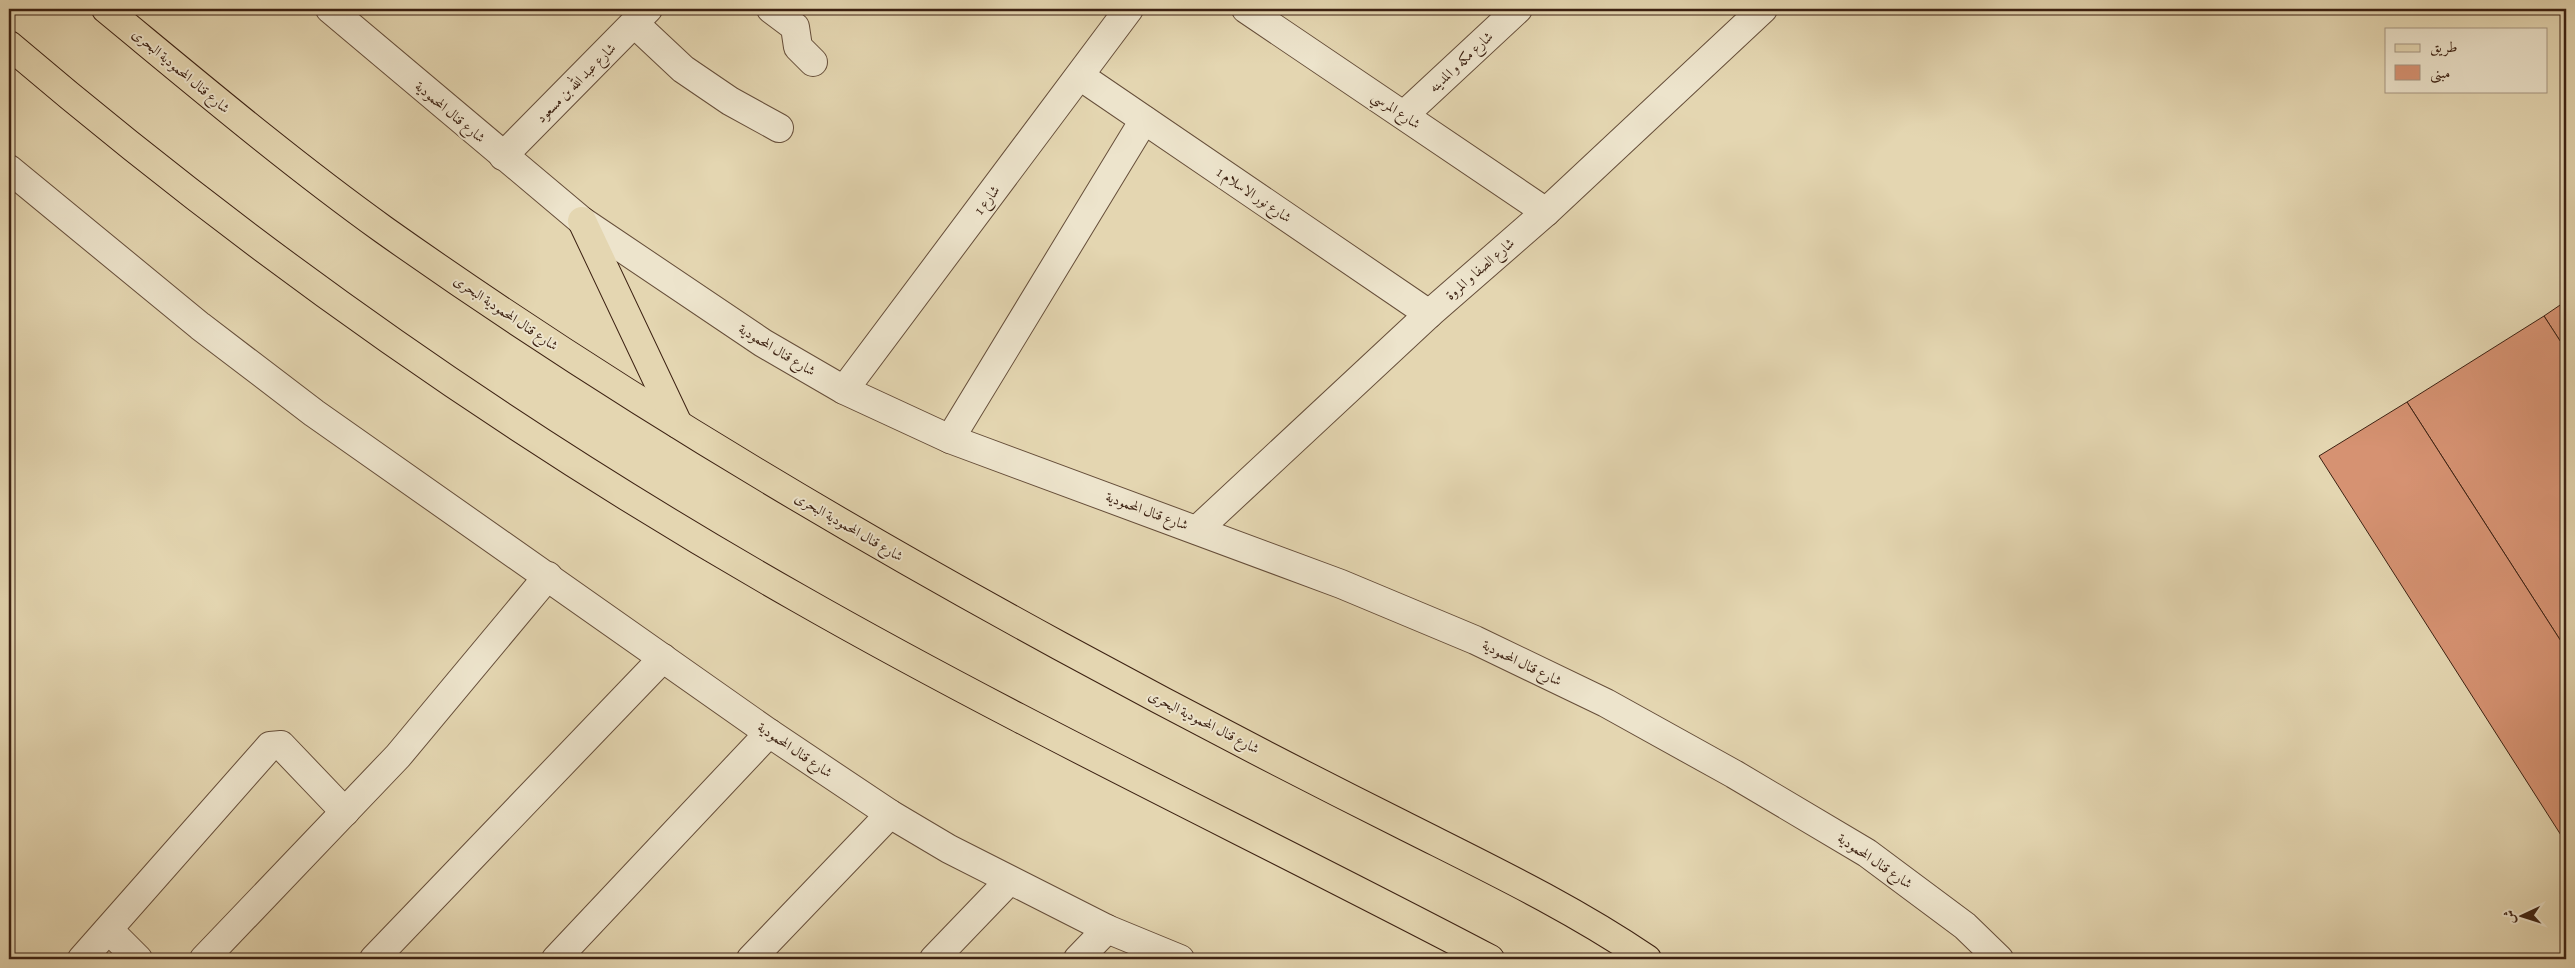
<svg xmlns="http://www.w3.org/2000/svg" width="2575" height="968" viewBox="0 0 2575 968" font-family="Alegreya,Amiri,serif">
<rect width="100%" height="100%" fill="#e4d6b1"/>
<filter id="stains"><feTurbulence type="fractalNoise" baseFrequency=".004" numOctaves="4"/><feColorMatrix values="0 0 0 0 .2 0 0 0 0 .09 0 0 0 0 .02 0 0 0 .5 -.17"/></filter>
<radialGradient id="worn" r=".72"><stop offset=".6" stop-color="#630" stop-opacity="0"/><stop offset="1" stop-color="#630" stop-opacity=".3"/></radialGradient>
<g fill="#d69272" stroke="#3c2112">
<path d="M2566 301V350L2544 316Z"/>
<path d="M2544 316 2566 350V649L2407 402Z"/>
<path d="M2407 402 2566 649V843L2319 456Z"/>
</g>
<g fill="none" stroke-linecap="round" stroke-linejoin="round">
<g stroke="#664e3a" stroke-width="30">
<g id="minor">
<path d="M330 9 582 221 763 343 844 390 950 439 1341 584 1475 640 1606 703 1734 774 1867 853 1965 926 1999 959"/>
<path d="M771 9 795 27 798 47 813 62"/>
<path d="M1246 9 1546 212"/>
<path d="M635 24 683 69 730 101 779 128"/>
<path d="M1080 76 1429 314"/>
<path d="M1404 115 1518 9"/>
<path d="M503 156 648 9"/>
<path d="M9 169 200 326 314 413 769 733 890 814 949 849 1107 929 1180 959"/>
<path d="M844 390 1129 9"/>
<path d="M950 439 1144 120"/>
<path d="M1197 530 1429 314 1546 212 1763 9"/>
<path d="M109 930 138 959"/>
<path d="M82 959 270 746 281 745 345 812"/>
<path d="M204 959 398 756 548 576"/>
<path d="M374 959 663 658"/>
<path d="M556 959 769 733"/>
<path d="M751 959 890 814"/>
<path d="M934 959 1009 881"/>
<path d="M1078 959 1107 929"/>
</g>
</g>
<g stroke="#3c2112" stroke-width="30">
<g id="major">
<path d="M106 9C197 84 288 161 384 230 600 383 827 519 1060 646 1172 707 1285 766 1399 823 1484 866 1569 906 1647 959"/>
<path d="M9 45C253 253 518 439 798 598 1024 727 1260 838 1490 959"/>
<path d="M582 221 678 424"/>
</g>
</g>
<use href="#minor" stroke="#ede4cc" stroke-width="28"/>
<use href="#major" stroke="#e4d6b1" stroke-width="28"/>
</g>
<g text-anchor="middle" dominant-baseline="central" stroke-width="4" stroke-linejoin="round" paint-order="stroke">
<g font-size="14" fill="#3c2112" stroke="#ede4cc">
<text transform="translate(1461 62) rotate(-43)">شارع مكه و المدينه</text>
<text transform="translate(181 71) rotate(40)">شارع قنال المحمودية البحرى</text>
<text transform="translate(576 83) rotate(-45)">شارع عبد الله بن مسعود</text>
<text transform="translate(1396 110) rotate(34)">شارع المرسي</text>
<text transform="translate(450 112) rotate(40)">شارع قنال المحمودية</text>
<text transform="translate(1254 195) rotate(34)">شارع نور الاسلام 1</text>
<text transform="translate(987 200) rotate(-53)">شارع 1</text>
<text transform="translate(1480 269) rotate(-41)">شارع الصفا و المروة</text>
<text transform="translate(506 313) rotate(34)">شارع قنال المحمودية البحرى</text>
<text transform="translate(777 350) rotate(31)">شارع قنال المحمودية</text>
<text transform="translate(1147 511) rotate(20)">شارع قنال المحمودية</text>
<text transform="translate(849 527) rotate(30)">شارع قنال المحمودية البحرى</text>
<text transform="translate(1522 663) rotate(26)">شارع قنال المحمودية</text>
<text transform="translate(1204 722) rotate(27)">شارع قنال المحمودية البحرى</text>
<text transform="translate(795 750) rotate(34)">شارع قنال المحمودية</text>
<text transform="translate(1875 861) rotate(34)">شارع قنال المحمودية</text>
</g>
</g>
<rect width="2575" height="968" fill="none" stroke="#e4d6b1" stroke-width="30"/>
<rect x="10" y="10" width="2555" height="948" fill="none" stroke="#3c2112" stroke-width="2.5"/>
<rect x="15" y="15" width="2545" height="938" fill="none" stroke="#3c2112"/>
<rect x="2385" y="28" width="162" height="65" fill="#ede4cc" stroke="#a69682"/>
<rect x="2395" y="44" width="25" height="8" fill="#e4d6b1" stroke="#a69682"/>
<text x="2430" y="52" font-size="15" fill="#3c2112">طريق</text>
<rect x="2395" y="65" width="25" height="15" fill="#d69272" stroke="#a69682"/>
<text x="2430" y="78" font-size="15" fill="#3c2112">مبنى</text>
<g transform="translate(2522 916) rotate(266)" stroke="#ede4cc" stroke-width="4" paint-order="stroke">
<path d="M0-4L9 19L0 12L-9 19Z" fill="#3c2112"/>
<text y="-8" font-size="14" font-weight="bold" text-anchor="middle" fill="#3c2112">ش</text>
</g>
<rect width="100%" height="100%" filter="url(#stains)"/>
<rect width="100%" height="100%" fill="url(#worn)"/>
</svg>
